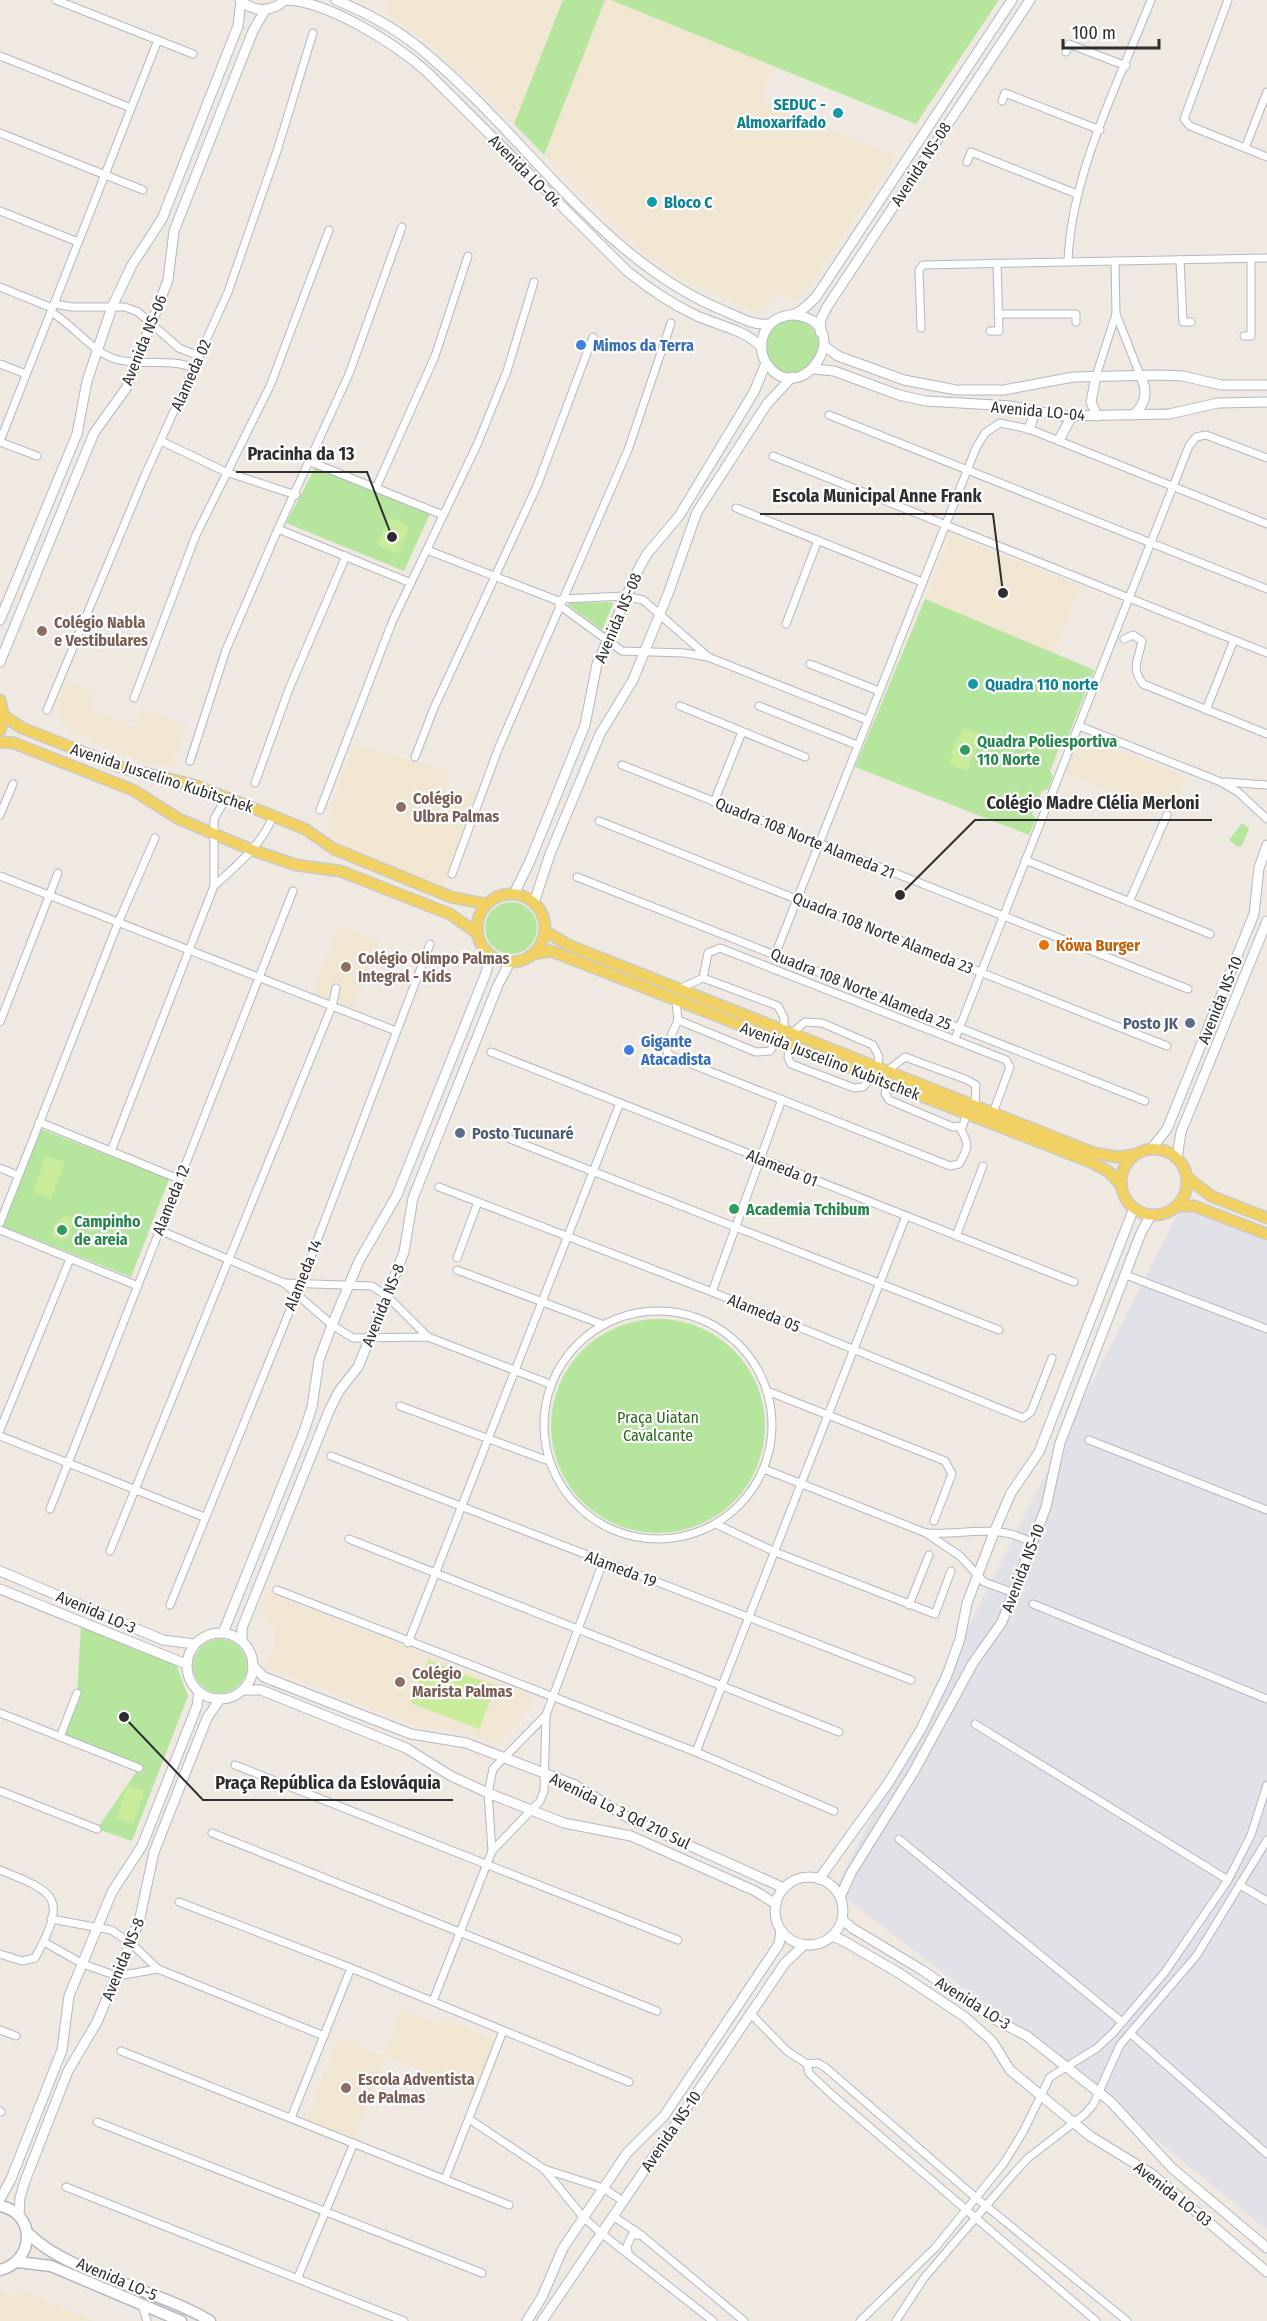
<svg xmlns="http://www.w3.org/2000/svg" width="1267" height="2321" viewBox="0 0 1267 2321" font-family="'Fira Sans Condensed',sans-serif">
<rect width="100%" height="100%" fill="#efe9e1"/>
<path fill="#e3e1e8" d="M1183 1203 1267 1236V2230L1063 2064 835 1890Z"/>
<g fill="#f0e6d1">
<path d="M389 0H563L514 124 427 41 384 12Z"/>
<path d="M605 0H611L774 66 760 101 896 156 799 301 776 292 764 309 755 312 683 280 643 252 544 155Z"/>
<path d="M950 535 1081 586 1054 654 925 599Z"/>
<path d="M65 681 94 692 89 709 135 727 142 709 187 725 180 748 174 757 177 766 146 764 70 732 61 720 57 706Z"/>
<path d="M1080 735 1187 777 1171 815 1065 773Z"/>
<path d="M353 744 449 771 445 792 476 791 442 889 339 845 326 822Z"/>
<path d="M338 926 380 941 353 1008 313 993Z"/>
<path d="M266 1592 534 1697 530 1707 497 1743 457 1731 417 1726 266 1667 276 1642 273 1625 259 1610Z"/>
<path d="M401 2009 438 2024 441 2017 495 2040 474 2092 386 2056 355 2138 306 2120 338 2038 383 2056Z"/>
<path d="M0 2290 18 2298 21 2290 95 2321H0Z"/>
</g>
<g fill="#b6e59e">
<path d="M563 0H605L544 155 514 124Z"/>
<path d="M611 0H999L916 124Z"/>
<circle cx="792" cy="346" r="27"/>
<path d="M316 466 430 514 404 571 286 523Z"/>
<path d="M925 599 1094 670 1066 742 1061 743 1050 771 1053 776 1048 789 1042 791 1032 814 1036 819 1029 835 855 767Z"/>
<path d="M611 602 613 604 602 630 568 605 569 603Z"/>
<path d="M1242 823 1249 828 1242 846 1238 847 1229 840Z"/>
<circle cx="511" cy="928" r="26"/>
<path d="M41 1129 169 1179 131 1277 2 1226Z"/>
<circle cx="658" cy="1426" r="107"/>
<path d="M81 1627 176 1664 188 1696 132 1841 97 1829 139 1768 60 1737 77 1693Z"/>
<circle cx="220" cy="1666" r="27"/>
</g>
<g fill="#c9ec9a">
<path d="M390 517 409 527 397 554 377 545Z"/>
<path d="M963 727 981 735 967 771 949 764 953 754 951 752Z"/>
<path d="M46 1156 65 1162 51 1199 33 1192Z"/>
<path d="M65 1215 73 1218 71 1235 63 1241 52 1236 54 1225Z"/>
<path d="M428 1660 496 1686 479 1729 411 1703Z"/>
<path d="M127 1786 145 1791 133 1824 116 1818Z"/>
</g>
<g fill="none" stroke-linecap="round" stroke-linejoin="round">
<g stroke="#b4b7c1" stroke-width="9">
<g id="minor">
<path d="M56 0 193 54"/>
<path d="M1228 0 1184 119 1190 126 1267 157"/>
<path d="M1066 52 1069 44 1126 66"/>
<path d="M0 56 131 108"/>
<path d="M1002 101 1005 93 1100 130"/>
<path d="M0 133 143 190"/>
<path d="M1245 148 1267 92"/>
<path d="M967 162 971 152 1077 194"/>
<path d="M0 211 78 242"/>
<path d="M1180 260 1183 322H1191"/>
<path d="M1068 262C1071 173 1119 82 1151 0"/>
<path d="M0 287 52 308"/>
<path d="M54 304 72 307H125L138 312 179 348 199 356"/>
<path d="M51 312C72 324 94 353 115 359 141 367 168 357 194 368"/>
<path d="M998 314H1076V322"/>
<path d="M1116 314 1140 375"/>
<path d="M921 328 919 270 923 265 1267 258"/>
<path d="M990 331H999L997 263"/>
<path d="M1244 336H1251V258"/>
<path d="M0 364 26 374"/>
<path d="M1096 376 1116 314 1115 261"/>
<path d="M829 415 1267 589"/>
<path d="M0 441 158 40"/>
<path d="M161 441 226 472 296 495"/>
<path d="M0 442 37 456"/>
<path d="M773 456 1267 653"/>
<path d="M311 462 443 515"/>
<path d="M376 488 435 356 468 256"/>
<path d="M736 508 922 582"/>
<path d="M278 529 411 583"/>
<path d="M427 550 561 602"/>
<path d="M562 599 625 596 643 600 706 655"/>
<path d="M559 605 622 651 684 653 708 657 867 720"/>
<path d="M786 624 818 540"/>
<path d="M1124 639 1133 635 1142 641C1139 659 1130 667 1143 684L1267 734"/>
<path d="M810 664 879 691"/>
<path d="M134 698 196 535 270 386 329 230"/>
<path d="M680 706 805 757"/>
<path d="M759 706 857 745"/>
<path d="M47 710 145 475 228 292 277 151 313 33"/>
<path d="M1206 710 1234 640"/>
<path d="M1079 726 1221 782 1238 792 1267 819"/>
<path d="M415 757 434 708 537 486 593 337"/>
<path d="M190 761 226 650 278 529 349 374 402 227"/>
<path d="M622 765 1188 989"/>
<path d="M1225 782 1267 785"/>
<path d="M255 783 289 689 346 556"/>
<path d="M714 802 742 732"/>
<path d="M320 810 393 620 477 445 507 371 534 282"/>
<path d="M0 815 13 784"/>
<path d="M599 821 1167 1046"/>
<path d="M1025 860 1210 934"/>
<path d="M452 874 499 747 628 450 671 323"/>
<path d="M0 876 396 1031"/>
<path d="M577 877 1145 1101"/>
<path d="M214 886C237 865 262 845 273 816"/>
<path d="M1129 902 1167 815"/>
<path d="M775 955 976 448 985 433 1000 423 1029 429 1267 524"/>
<path d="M703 978 708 953 720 948 1006 1060 1010 1067 993 1113"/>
<path d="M679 989 703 978 778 1006 784 1018V1031"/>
<path d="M676 1001 678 1020 668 1043 667 1052 671 1056 950 1166 959 1164C968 1148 970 1145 961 1130L967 1114"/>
<path d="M678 1020 756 1052 770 1051 777 1040"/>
<path d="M0 1022 58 873"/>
<path d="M791 1034 805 1022 822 1023 873 1045 879 1057 877 1067"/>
<path d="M955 1039 1189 446 1196 437 1206 435 1267 458"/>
<path d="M789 1045 788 1058 791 1064 854 1088 863 1087 872 1077"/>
<path d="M491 1052 1074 1282"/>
<path d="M887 1071 905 1057 965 1079 976 1085 975 1106"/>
<path d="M888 1083 885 1093 889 1100 953 1127 962 1126"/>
<path d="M39 1122 179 1179"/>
<path d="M510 1139 999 1330"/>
<path d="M111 1151 214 886V819L226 798"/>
<path d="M0 1168 17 1175"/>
<path d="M439 1187 712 1292 1023 1418 1031 1412 1052 1358"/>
<path d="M0 1223 118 923 155 838"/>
<path d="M0 1230 138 1286"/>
<path d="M159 1230 284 1283 332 1325 353 1338 428 1337 550 1384"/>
<path d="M956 1236 983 1166"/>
<path d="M457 1258 478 1202"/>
<path d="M457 1270 604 1325"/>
<path d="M1126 1275 1267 1329"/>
<path d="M284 1283 372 1286 387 1296 428 1337"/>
<path d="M712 1292 782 1099"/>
<circle cx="658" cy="1425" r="114"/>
<path d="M767 1391 945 1461 952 1474 934 1521"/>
<path d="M400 1406 546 1460"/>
<path d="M0 1430 70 1259"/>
<path d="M0 1436 204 1517"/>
<path d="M1089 1440 1267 1510"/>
<path d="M331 1456 911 1680"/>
<path d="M764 1469 926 1533 960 1556 984 1582 1014 1593"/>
<path d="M50 1509 293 891"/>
<path d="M716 1524 775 1552 935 1614 951 1571"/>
<path d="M928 1533C967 1535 998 1523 1033 1543"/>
<path d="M349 1539 839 1732"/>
<path d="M110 1551 332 1006 336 988"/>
<path d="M277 1590 696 1752 834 1811"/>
<path d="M1033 1604 1267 1699"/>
<path d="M170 1605 301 1283 430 944"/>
<path d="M909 1605 929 1555"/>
<path d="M408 1643 620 1103"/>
<path d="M0 1713 139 1768"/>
<path d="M975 1724 1228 1880"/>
<path d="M60 1737 77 1693"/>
<path d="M696 1752 906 1216"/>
<path d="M235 1765 678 1940"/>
<path d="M0 1791 97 1829"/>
<path d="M212 1833 657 2011"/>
<path d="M899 1839 1122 2022"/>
<path d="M492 1851 488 1793 493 1769 546 1715"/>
<path d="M0 1870C57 1893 68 1897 35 1958L22 1961 0 1954"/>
<path d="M1240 1885 1267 1901"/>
<path d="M179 1902 351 1968 629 2082"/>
<path d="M51 1919 111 1930 131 1943 158 1969 324 2036"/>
<path d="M44 1942 83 1964 117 1976 158 1969"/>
<path d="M433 2001 492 1851 540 1801 544 1791 546 1715 603 1562"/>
<path d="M751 2014 787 2051 807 2064 818 2063 826 2068 975 2197 1127 2321"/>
<path d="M0 2030 16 2036"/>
<path d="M1131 2034 1267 2154"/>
<path d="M121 2051 509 2205"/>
<path d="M807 2064 809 2073 831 2094 1096 2321"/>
<path d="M0 2111 1 2112"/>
<path d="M291 2118 351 1968"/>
<path d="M469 2119 544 2169 603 2188 623 2201"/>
<path d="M97 2122 482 2273"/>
<path d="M544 2169 583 2217 601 2233 713 2321"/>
<path d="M445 2179 503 2031"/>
<path d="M66 2187 404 2321"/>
<path d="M613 2216 641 2235 744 2321"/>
<path d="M628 2252 627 2246 632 2235H641"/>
<path d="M298 2277 354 2143"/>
<path d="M142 2305 147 2321"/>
<path d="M860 2321 935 2248 1004 2163 1023 2132 1050 2077 1097 2048 1113 2033 1165 1972 1228 1880 1251 1835 1267 1785"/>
<path d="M896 2321 924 2278 1015 2172 1028 2158 1085 2114 1093 2105 1120 2045 1197 1955 1267 1840"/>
</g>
</g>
<g stroke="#b4b7c1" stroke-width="11">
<g id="tertiary">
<path d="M240 0C254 13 272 12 285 0"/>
<path d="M287 0C329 2 396 44 427 72L627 271C648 288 670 303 695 315 716 325 747 330 762 348"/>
<path d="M336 0C370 14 402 32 429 56 528 139 605 264 727 312 740 318 755 326 770 324"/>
<path d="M793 315C860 321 802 413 767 364 757 350 761 328 777 319 784 315 792 316 799 312 805 308 811 302 816 297L1012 0"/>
<path d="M820 332 821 319 827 307 1030 0"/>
<path d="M824 346 838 356 904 380 956 390H1004L1073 377 1159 375 1183 376 1221 385H1267"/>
<path d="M814 369 834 371 899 395 926 401 1011 406 1062 416 1169 414 1218 403 1267 402"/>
<path d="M1096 376 1091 402 1097 416"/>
<path d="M1028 409 1034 415 1029 429"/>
<path d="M1133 415C1147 404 1148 390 1140 375"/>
<path d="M1059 440 1072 416"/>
<path d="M0 620 77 434 87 381 112 307 132 265 162 219 238 26 241 1"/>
<path d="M0 662 94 433 127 387 168 280 174 231 253 31 265 10"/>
<path d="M514 894 530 861 585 725 597 664 638 570 647 554 679 516 754 392 766 363"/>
<path d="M534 903 550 854 600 734 633 680 668 594 697 512 767 404 792 377"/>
<path d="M1152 1148 1167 1129 1254 914 1259 868 1267 845"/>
<path d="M1177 1158 1181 1132 1267 921"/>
<path d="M0 1571 163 1640 194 1644"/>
<path d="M0 1589 186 1664"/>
<circle cx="220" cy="1666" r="33"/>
<path d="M223 1633 303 1434 312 1407 319 1360 332 1325 359 1261 397 1195 486 973 490 955"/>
<path d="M242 1641V1628L329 1411 339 1391 358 1367 387 1296 404 1252 413 1198 498 985 510 962"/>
<path d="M253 1666 264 1677 411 1734 466 1743 575 1785 630 1819 784 1888"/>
<path d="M243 1690H261L406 1748 451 1776 488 1793 564 1823 631 1836 755 1891 776 1904"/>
<circle cx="809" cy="1911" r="34"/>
<path d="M819 1879 889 1782 921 1729 947 1675 960 1639 967 1603 995 1530 1011 1493 1039 1452 1134 1208"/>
<path d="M840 1897 851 1873 913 1773 973 1663 1002 1622 1046 1507 1060 1443 1141 1233 1151 1215"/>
<path d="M842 1919 852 1928 922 1970 994 2019 1027 2036 1111 2102 1172 2168 1267 2248"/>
<path d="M832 1936 842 1940 899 1973 965 2017 992 2041 1010 2070 1090 2136 1152 2174 1267 2272"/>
<path d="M0 2199 11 2179 62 2050 69 1996 112 1892 142 1846 197 1706 199 1692"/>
<path d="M19 2215 20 2198 25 2181 68 2071 97 2022 139 1922 154 1852 207 1718 220 1699"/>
<path d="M527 2321 542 2297 563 2248 627 2153 664 2116 779 1944 781 1931"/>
<path d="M542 2321 785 1963 804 1945"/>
</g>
</g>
<g stroke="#b4b7c1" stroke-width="13">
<g id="secondary">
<path d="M0 2206C37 2213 35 2261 0 2270"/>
<path d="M28 2233C66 2273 158 2289 210 2321"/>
<path d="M18 2262 51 2266 181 2321"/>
</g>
</g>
<g stroke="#c9c9c9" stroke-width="13">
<g id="primary">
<path d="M0 700 4 716 0 731"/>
<path d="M4 716 22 728 123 768 194 785 273 816 305 829 334 849 451 897 486 904"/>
<path d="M0 742 14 743 133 790 179 819 252 850 296 865 340 871 450 914 477 933"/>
<circle cx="511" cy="928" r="34"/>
<path d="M545 931 568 945 1094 1153 1117 1157 1134 1155"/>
<path d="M533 954 551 951 1093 1163 1109 1172 1121 1185"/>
<circle cx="1154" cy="1182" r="33"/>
<path d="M1187 1177 1211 1196 1267 1218"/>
<path d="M1178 1206H1194L1267 1234"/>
</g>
</g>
<use href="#minor" stroke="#fff" stroke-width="7"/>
<use href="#tertiary" stroke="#fff" stroke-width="9"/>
<use href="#secondary" stroke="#fff" stroke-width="10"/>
<use href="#primary" stroke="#f2d163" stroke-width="10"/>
</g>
<g fill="#0f9aa8" stroke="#fff" stroke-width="2">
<circle cx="838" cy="113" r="6"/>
<circle cx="652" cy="202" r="6"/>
<circle cx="973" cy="684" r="6"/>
</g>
<g fill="#3f7fe0" stroke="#fff" stroke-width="2">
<circle cx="581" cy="345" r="6"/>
<circle cx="629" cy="1050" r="6"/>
</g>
<g fill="#8d6e63" stroke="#fff" stroke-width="2">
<circle cx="42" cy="631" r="6"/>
<circle cx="401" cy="807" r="6"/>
<circle cx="346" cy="967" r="6"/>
<circle cx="400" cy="1682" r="6"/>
<circle cx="346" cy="2088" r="6"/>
</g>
<g fill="#2e9e5b" stroke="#fff" stroke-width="2">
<circle cx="965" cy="750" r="6"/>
<circle cx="734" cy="1209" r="6"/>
<circle cx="62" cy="1230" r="6"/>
</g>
<circle fill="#e8710a" stroke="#fff" stroke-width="2" cx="1044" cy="945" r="6"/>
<g fill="#5c6f8a" stroke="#fff" stroke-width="2">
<circle cx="1190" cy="1023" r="6"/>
<circle cx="460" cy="1133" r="6"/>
</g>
<g text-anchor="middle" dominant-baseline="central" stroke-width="4.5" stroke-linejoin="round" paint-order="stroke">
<g font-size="16" font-weight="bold" fill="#0d838f" stroke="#fff" text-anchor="start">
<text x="826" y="104" text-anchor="end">SEDUC -<tspan x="826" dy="18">Almoxarifado</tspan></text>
<text x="664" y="202">Bloco C</text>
<text x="985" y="684">Quadra 110 norte</text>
</g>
<g font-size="16" fill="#2e2e2e" stroke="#fff">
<text transform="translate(921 164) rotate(-57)">Avenida NS-08</text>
<text transform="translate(525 171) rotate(45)">Avenida LO-04</text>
<text transform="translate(144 340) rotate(-68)">Avenida NS-06</text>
<text transform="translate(191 375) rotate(-66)">Alameda 02</text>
<text transform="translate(1038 411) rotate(5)">Avenida LO-04</text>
<text transform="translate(618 618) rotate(-67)">Avenida NS-08</text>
<text transform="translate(162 778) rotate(18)">Avenida Juscelino Kubitschek</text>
<text transform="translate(805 838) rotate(22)">Quadra 108 Norte Alameda 21</text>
<text transform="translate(883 933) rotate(22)">Quadra 108 Norte Alameda 23</text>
<text transform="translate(861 989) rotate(22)">Quadra 108 Norte Alameda 25</text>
<text transform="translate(1220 1000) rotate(-68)">Avenida NS-10</text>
<text transform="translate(830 1061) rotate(21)">Avenida Juscelino Kubitschek</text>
<text transform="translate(782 1168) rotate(22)">Alameda 01</text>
<text transform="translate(171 1200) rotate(-68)">Alameda 12</text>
<text transform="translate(303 1275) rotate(-68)">Alameda 14</text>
<text transform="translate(383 1305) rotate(-68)">Avenida NS-8</text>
<text transform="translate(764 1313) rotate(22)">Alameda 05</text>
<text transform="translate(1023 1568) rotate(-69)">Avenida NS-10</text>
<text transform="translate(621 1569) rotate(21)">Alameda 19</text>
<text transform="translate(96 1612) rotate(23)">Avenida LO-3</text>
<text transform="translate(620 1811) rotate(26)">Avenida Lo 3 Qd 210 Sul</text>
<text transform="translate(123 1959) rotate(-68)">Avenida NS-8</text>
<text transform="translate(973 2003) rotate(32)">Avenida LO-3</text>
<text transform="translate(671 2131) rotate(-56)">Avenida NS-10</text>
<text transform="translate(1173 2194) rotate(38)">Avenida LO-03</text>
<text transform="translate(117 2279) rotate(23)">Avenida LO-5</text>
</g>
<g font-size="16" font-weight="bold" fill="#366cbe" stroke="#fff" text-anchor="start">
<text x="593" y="345">Mimos da Terra</text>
<text x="641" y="1041">Gigante<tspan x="641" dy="18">Atacadista</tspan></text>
</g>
<g font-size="16" font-weight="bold" fill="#785e54" stroke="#fff" text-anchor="start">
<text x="54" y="622">Colégio Nabla<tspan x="54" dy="18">e Vestibulares</tspan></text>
<text x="413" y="798">Colégio<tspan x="413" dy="18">Ulbra Palmas</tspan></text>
<text x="358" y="958">Colégio Olimpo Palmas<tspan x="358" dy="18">Integral - Kids</tspan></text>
<text x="412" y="1673">Colégio<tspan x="412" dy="18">Marista Palmas</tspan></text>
<text x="358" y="2079">Escola Adventista<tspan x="358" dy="18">de Palmas</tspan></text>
</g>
<g font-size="16" font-weight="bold" fill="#27864d" stroke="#fff" text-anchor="start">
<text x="977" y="741">Quadra Poliesportiva<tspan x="977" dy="18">110 Norte</tspan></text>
<text x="746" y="1209">Academia Tchibum</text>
<text x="74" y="1221">Campinho<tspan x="74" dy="18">de areia</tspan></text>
</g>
<g font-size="16" font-weight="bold" fill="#c56008" stroke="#fff" text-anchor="start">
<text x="1056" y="945">Köwa Burger</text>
</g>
<g font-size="16" font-weight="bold" fill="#4e5e75" stroke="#fff" text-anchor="end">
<text x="1178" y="1023">Posto JK</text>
<text x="472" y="1133" text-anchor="start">Posto Tucunaré</text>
</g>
<g font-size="16" fill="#2c6e1b" stroke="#fff">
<text x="658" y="1417">Praça Uiatan<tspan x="658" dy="18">Cavalcante</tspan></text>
</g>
</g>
<path fill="none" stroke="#2e2e2e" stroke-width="2" d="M392 537L367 472H236M1003 593L993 514H760M900 895L975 820H1212M124 1717L203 1800H453"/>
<g fill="#2e2e2e" stroke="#fff" stroke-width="2">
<circle cx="392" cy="537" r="6"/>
<circle cx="1003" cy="593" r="6"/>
<circle cx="900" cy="895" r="6"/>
<circle cx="124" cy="1717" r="6"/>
</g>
<g font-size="18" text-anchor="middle" font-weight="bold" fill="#2e2e2e" stroke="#fff" stroke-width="4.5" stroke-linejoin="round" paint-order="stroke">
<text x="301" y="460">Pracinha da 13</text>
<text x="877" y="502">Escola Municipal Anne Frank</text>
<text x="1093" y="809">Colégio Madre Clélia Merloni</text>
<text x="328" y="1789">Praça República da Eslováquia</text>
</g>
<path d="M1063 39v9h96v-9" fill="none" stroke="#2e2e2e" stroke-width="3"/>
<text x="1072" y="39" font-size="18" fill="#2e2e2e" stroke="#ffffff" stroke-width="4.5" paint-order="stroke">100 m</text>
</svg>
